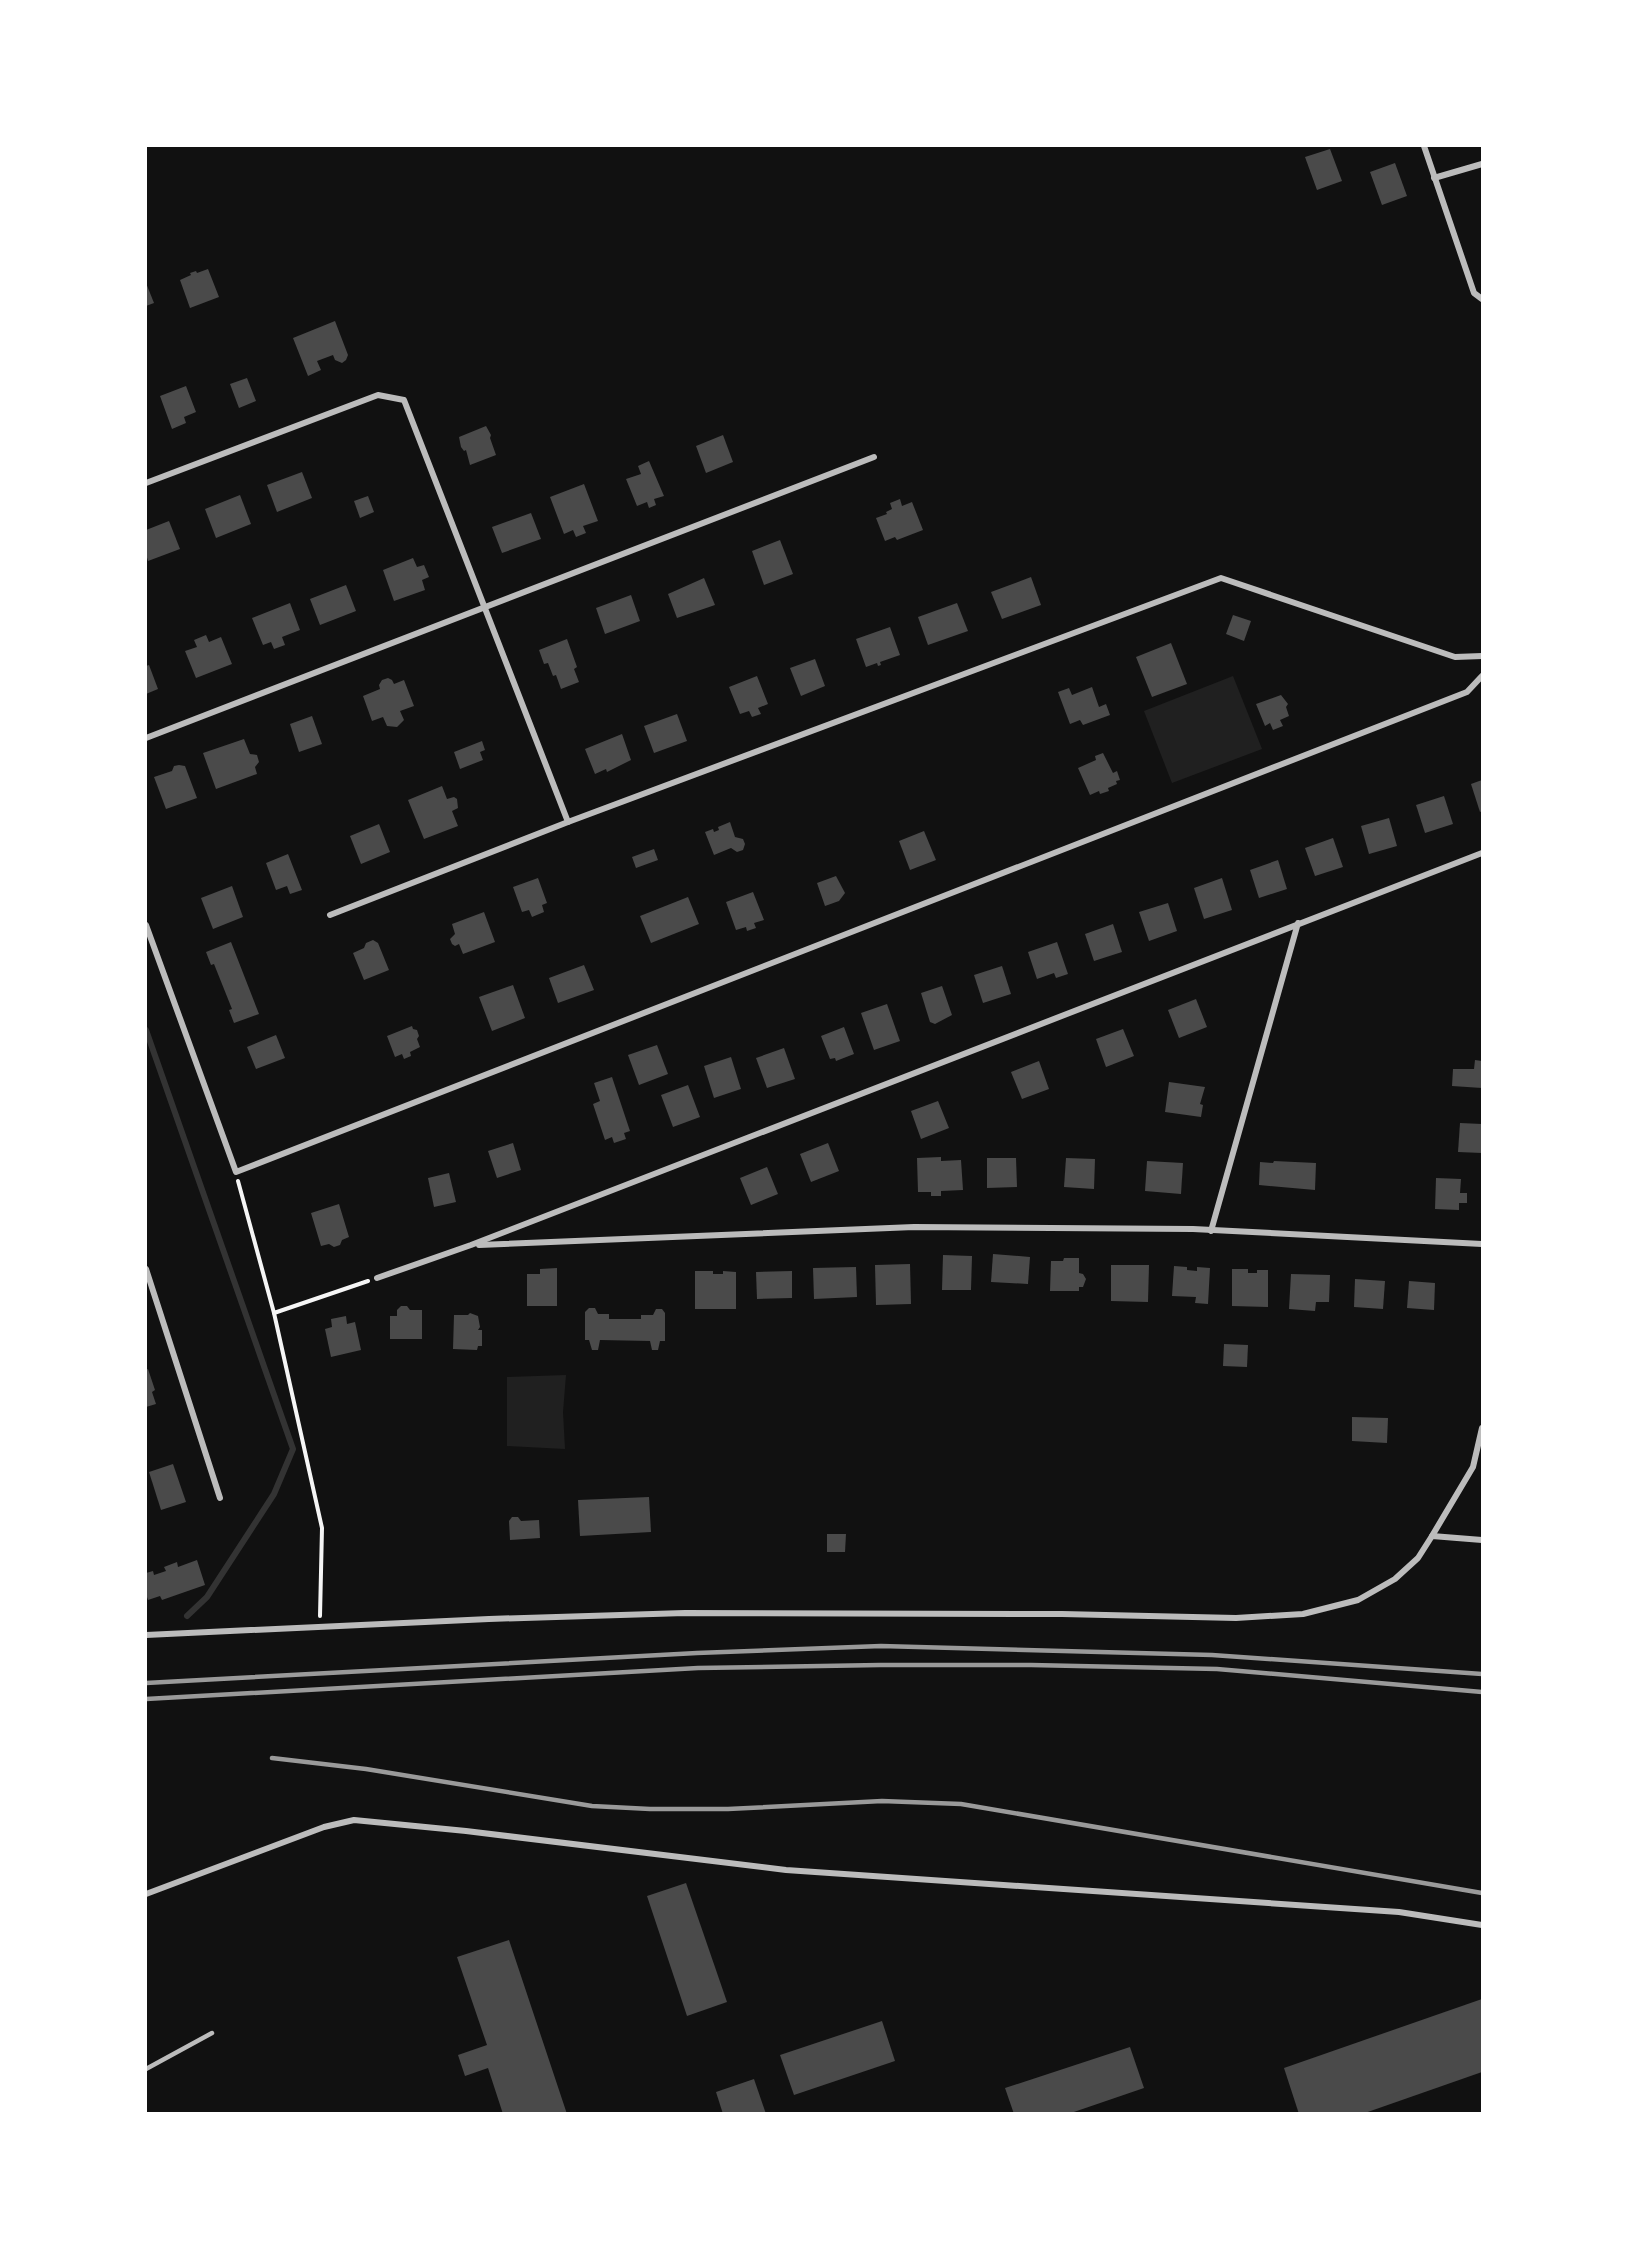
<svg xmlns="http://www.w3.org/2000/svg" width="1628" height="2259" viewBox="0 0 1628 2259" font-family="Manrope,sans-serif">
<rect width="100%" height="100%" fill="#111"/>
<g fill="#202020">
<path d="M1233 676 1262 749 1172 783 1144 711Z"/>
<path d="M566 1375 563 1412 565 1449 507 1446V1377Z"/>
</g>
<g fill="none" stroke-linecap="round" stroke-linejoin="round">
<path stroke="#333" stroke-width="6" d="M146 1030 293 1449 274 1494 207 1597 187 1616"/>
</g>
<g fill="#4a4a4a">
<path d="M1330 149 1342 181 1317 190 1305 157Z"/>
<path d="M1395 163 1407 196 1382 205 1370 172Z"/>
<path d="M208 269 219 297 190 308 180 280 191 275 190 273 196 271 197 273Z"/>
<path d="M146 283 154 303 146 306Z"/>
<path d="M335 321 348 355 346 360 342 363 335 360 333 355 317 361 321 370 308 376 293 338Z"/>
<path d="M247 378 256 401 239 408 230 384Z"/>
<path d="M186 386 196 412 184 417 186 423 172 429 160 396Z"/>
<path d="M486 426 491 435 490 438 496 455 470 465 466 450 464 451 461 447 459 437Z"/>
<path d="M723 435 733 462 706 473 696 446Z"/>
<path d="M649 461 664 496 654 499 656 505 649 508 647 502 637 506 626 479 641 474 638 466Z"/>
<path d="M302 472 312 498 277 512 267 485Z"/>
<path d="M584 484 598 521 583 526 586 533 576 537 573 530 564 534 550 497Z"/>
<path d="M240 495 251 524 216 538 205 509Z"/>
<path d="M368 496 374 512 360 518 354 501Z"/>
<path d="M900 499 902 506 912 502 923 530 897 540 895 537 885 541 876 518 887 514 886 512 892 509 890 503Z"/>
<path d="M531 513 541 539 502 553 492 527Z"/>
<path d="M169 521 180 549 148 561 146 554V530Z"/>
<path d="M780 540 793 574 764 585 752 551Z"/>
<path d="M413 558 417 567 424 565 429 577 422 580 425 590 394 601 383 570Z"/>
<path d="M1031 577 1041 605 1002 619 991 592Z"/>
<path d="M704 578 715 605 677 618 668 594Z"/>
<path d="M346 585 356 611 320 625 310 599Z"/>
<path d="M631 595 640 621 605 634 596 608Z"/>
<path d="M290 603 300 630 282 637 285 645 274 649 271 642 263 645 252 618Z"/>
<path d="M957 603 968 631 928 645 918 617Z"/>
<path d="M1233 615 1251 621 1244 641 1226 634Z"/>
<path d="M890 627 900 655 880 662 881 665 878 666 877 663 866 667 856 639Z"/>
<path d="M206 635 209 642 221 637 232 664 196 678 185 651 197 647 194 640Z"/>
<path d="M567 639 577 667 574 669 579 682 561 689 556 675 553 676 548 663 544 664 539 650Z"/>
<path d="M1171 643 1187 684 1152 697 1136 657Z"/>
<path d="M815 659 825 686 801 696 790 668Z"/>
<path d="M149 665 158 689 146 694V666Z"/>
<path d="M757 676 768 704 758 708 761 714 752 717 749 711 740 714 729 687Z"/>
<path d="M388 678 392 680 394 684 404 680 414 706 400 711 404 720 397 727 387 726 383 717 372 721 363 696 380 689 379 685 382 680Z"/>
<path d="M1092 687 1099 707 1106 704 1110 715 1083 725 1080 720 1070 724 1058 692 1069 688 1072 695Z"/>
<path d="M1281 695 1288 704 1286 707 1289 716 1280 720 1283 726 1273 730 1270 723 1265 726 1256 704Z"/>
<path d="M677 714 687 741 654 753 644 726Z"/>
<path d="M312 716 322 744 299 752 290 724Z"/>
<path d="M622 734 631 760 607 772 606 769 595 774 585 749Z"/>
<path d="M244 739 250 754 257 755 259 762 255 767 257 774 216 789 203 753Z"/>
<path d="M482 741 485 750 480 752 483 760 460 769 454 752Z"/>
<path d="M1103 753 1113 773 1117 771 1120 780 1116 781 1117 784 1108 788 1109 791 1100 794 1099 791 1090 795 1078 768 1096 760 1095 756Z"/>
<path d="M179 765 185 766 197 798 166 809 154 777 172 771 174 766Z"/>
<path d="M1482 780V811L1480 812 1471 784Z"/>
<path d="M442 786 447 799 454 797 457 799 458 808 452 811 458 826 424 839 408 800Z"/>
<path d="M1444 796 1453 824 1425 833 1416 805Z"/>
<path d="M1389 818 1397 846 1369 854 1361 826Z"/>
<path d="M730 822 735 837 743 839 745 844 743 850 737 852 731 848 714 855 705 832 713 829 714 832 719 830 718 827Z"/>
<path d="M379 824 390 852 361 864 350 836Z"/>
<path d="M924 831 936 860 910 870 899 841Z"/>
<path d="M1333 838 1343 867 1315 876 1305 848Z"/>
<path d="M654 849 658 860 636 868 632 857Z"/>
<path d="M288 854 302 890 290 894 287 886 276 890 266 863Z"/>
<path d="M1278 860 1287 889 1259 898 1250 870Z"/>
<path d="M836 876 845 893 839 901 825 906 817 883Z"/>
<path d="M538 878 547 903 542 905 544 912 532 917 529 910 522 912 513 887Z"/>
<path d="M1222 878 1232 910 1204 919 1194 888Z"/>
<path d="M232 886 243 917 213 929 201 898Z"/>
<path d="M753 892 764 920 754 923 756 928 747 931 746 927 736 930 726 902Z"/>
<path d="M688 897 699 924 651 943 640 916Z"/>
<path d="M1168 903 1177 931 1149 941 1139 912Z"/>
<path d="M484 912 495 942 463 954 459 944 455 946 452 944 450 939 455 934 452 924Z"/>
<path d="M1113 924 1122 952 1094 961 1085 934Z"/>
<path d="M373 940 378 943 389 970 364 980 353 953 364 948 366 943Z"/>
<path d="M231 942 259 1014 234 1023 229 1010 232 1009 214 964 211 965 206 952Z"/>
<path d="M1057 942 1068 974 1056 978 1054 973 1037 979 1028 952Z"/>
<path d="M584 965 594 990 558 1003 549 978Z"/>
<path d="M1002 966 1011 994 983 1003 974 975Z"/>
<path d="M513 985 525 1018 492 1031 479 997Z"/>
<path d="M942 986 952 1015 935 1024 930 1022 921 993Z"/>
<path d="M1196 999 1207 1027 1179 1038 1168 1010Z"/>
<path d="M887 1004 900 1041 874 1050 861 1013Z"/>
<path d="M412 1026 413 1029 417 1030 419 1036 417 1039 420 1047 410 1052 411 1056 404 1059 402 1054 395 1057 387 1036Z"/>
<path d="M844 1027 854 1054 836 1061 835 1058 830 1059 821 1036Z"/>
<path d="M1123 1029 1134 1056 1106 1067 1096 1039Z"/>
<path d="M276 1035 285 1058 256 1069 247 1047Z"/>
<path d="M657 1045 668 1074 639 1085 628 1055Z"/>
<path d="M784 1048 795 1079 767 1088 756 1058Z"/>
<path d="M731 1057 741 1089 714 1098 704 1066Z"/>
<path d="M1475 1060 1482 1061V1088L1452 1086 1453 1069H1474Z"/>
<path d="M1039 1061 1049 1089 1022 1099 1011 1072Z"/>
<path d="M612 1077 630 1131 624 1133 626 1139 614 1143 612 1137 605 1140 593 1104 600 1101 594 1083Z"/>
<path d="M1169 1082 1205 1087 1200 1104 1203 1105 1201 1117 1165 1112Z"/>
<path d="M688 1085 700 1117 673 1127 661 1095Z"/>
<path d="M938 1101 949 1128 921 1139 911 1111Z"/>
<path d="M1460 1123 1482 1124V1153L1458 1152Z"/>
<path d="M513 1143 521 1170 497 1178 488 1151Z"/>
<path d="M828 1143 839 1171 811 1182 800 1154Z"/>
<path d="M941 1157V1161L961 1160 963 1190 941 1191V1196H931V1192H918L917 1158Z"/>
<path d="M987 1158H1016L1017 1187 987 1188Z"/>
<path d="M1066 1158 1095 1159 1094 1189 1064 1187Z"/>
<path d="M1147 1161 1183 1163 1181 1194 1145 1191Z"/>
<path d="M1274 1161 1316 1163 1315 1190 1259 1185 1260 1162 1273 1163Z"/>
<path d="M767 1167 778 1194 751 1205 740 1178Z"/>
<path d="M449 1173 456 1202 434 1207 428 1178Z"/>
<path d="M1436 1178 1461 1179 1460 1193H1467V1203H1459V1210L1435 1209Z"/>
<path d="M339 1204 349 1237 342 1240 340 1245 334 1247 329 1244 321 1246 311 1213Z"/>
<path d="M993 1254 1030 1257 1028 1284 991 1282Z"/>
<path d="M943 1255 972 1256 971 1290H942Z"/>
<path d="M1064 1258H1079V1273L1083 1274 1086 1279 1083 1287H1079V1291H1050L1051 1261H1063Z"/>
<path d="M910 1264 911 1304 876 1305 875 1265Z"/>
<path d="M1111 1265H1149L1148 1302 1111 1301Z"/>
<path d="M1174 1266 1187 1267V1270L1197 1271V1267L1210 1268 1208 1304 1195 1303 1196 1297 1172 1296Z"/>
<path d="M856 1267 857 1297 814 1299 813 1268Z"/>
<path d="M557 1268V1306H527V1274H540V1269Z"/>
<path d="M1232 1269H1248V1273H1257V1270H1268V1307L1232 1306Z"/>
<path d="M695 1271H713V1274H723V1271L736 1272V1309H695Z"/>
<path d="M792 1271V1298L757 1299 756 1272Z"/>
<path d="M1291 1274 1330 1275 1329 1302H1316L1315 1311 1289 1309Z"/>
<path d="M1355 1279 1385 1281 1383 1309 1354 1307Z"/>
<path d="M1409 1281 1435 1283 1434 1310 1407 1308Z"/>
<path d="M401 1306H407L410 1310H422V1339H390V1316H397V1310Z"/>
<path d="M589 1308H595L598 1314H609V1319H641V1315H653L656 1309H662L665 1313V1341H660L658 1350H652L650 1341 600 1340 598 1350H592L589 1340H585V1312Z"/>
<path d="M470 1313 478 1316 480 1327 478 1330H482V1346H478L477 1350 453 1349 454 1315H468Z"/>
<path d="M346 1316 347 1324 355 1322 361 1350 331 1357 325 1329 332 1327 331 1319Z"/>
<path d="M1224 1344 1248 1345 1247 1367 1223 1366Z"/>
<path d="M148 1369 155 1390 152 1392 156 1404 146 1407V1370Z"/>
<path d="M1352 1417 1388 1418 1387 1443 1352 1441Z"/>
<path d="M173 1464 186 1502 161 1510 149 1472Z"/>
<path d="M649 1497 651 1532 580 1536 578 1500Z"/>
<path d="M512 1517H518L521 1521 539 1520 540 1538 510 1540 509 1521Z"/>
<path d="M827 1534H846L845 1552H827Z"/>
<path d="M197 1560 205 1585 162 1600 160 1596 148 1600 146 1594V1573L153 1571 154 1575 166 1571 164 1567 177 1562 178 1567Z"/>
<path d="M686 1883 727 2002 687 2016 647 1896Z"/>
<path d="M509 1940 567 2114H503L488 2068 465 2076 458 2055 487 2045 457 1957Z"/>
<path d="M1482 1999V2072L1362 2114H1299L1284 2068Z"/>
<path d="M882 2021 895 2061 794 2095 780 2055Z"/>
<path d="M1130 2047 1144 2088 1068 2114H1014L1005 2088Z"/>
<path d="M754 2079 766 2114H723L716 2092Z"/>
</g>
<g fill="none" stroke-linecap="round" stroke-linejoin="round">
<g stroke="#f5f5f5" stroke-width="4">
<path d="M238 1181 274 1313 368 1281"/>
<path d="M274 1313 322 1528 320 1616"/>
</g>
<path stroke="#bcbcbc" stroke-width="4.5" d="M146 2069 212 2033"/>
<g stroke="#bcbcbc" stroke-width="6">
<path d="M1424 146 1474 293 1482 299"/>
<path d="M1434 178 1482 164"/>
<path d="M146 483 378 395 404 400 568 822"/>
<path d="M146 738 874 457"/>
<path d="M330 915 568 822 1221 578 1455 657 1482 656"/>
<path d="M146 925 236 1172 1467 692 1482 676"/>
<path d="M1211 1231 1298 923"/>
<path d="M479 1245 914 1227 1193 1229 1482 1244"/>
<path d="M146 1269 220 1498"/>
<path d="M377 1278 471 1245 1482 853"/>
<path d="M1432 1536 1473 1467 1482 1428"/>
<path d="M146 1635 489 1619 685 1613 1062 1614 1236 1618 1303 1614 1358 1600 1395 1579 1418 1558 1432 1536 1482 1540"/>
<path d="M146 1894 324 1827 354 1820 466 1831 786 1870 1399 1912 1482 1925"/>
</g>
<g stroke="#9a9a9a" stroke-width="4.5">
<path d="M146 1683 697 1653 881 1646 1212 1655 1482 1674"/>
<path d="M146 1699 698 1668 880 1665H1031L1217 1669 1482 1692"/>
<path d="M272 1758 366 1769 592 1806 650 1809H728L882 1801 961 1804 1482 1893"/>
</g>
</g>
<rect width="1628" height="2259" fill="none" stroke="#ffffff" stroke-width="294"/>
</svg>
